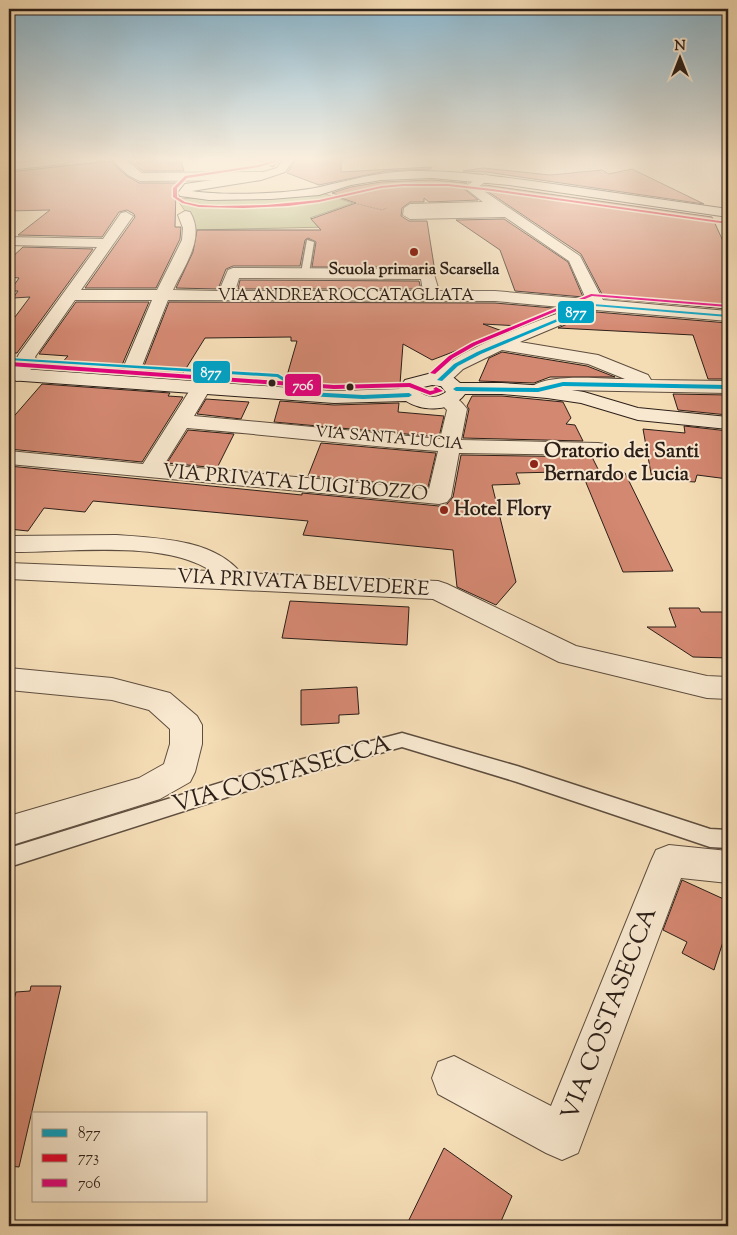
<svg xmlns="http://www.w3.org/2000/svg" width="737" height="1235" viewBox="0 0 737 1235" font-family="'Sorts Mill Goudy',serif">
<rect width="100%" height="100%" fill="#f4dcb5"/>
<filter id="stains"><feTurbulence type="fractalNoise" baseFrequency=".004" numOctaves="4"/><feColorMatrix values="0 0 0 0 .2 0 0 0 0 .09 0 0 0 0 .02 0 0 0 .5 -.17"/></filter>
<radialGradient id="worn" r=".72"><stop offset=".6" stop-color="#630" stop-opacity="0"/><stop offset="1" stop-color="#630" stop-opacity=".3"/></radialGradient>
<path fill="#bcc08d" stroke="#747052" d="M319 192 353 203 310 218 330 227 194 230 187 214 177 199Z"/>
<g fill="#d38871" stroke="#2c1f18">
<path d="M136 158H180L184 171H143L127 159Z"/>
<path d="M254 158H282L273 167Z"/>
<path d="M297 158H341V172L431 167V169L386 171 319 185 287 173Z"/>
<path d="M110 161 127 176 139 183H180L176 188 175 227H181L180 239 156 288H85L135 217 134 214 127 210 119 212 102 237 18 235 50 210 9 211V172Z"/>
<path d="M483 168 550 175 602 170 609 174 632 169 704 204 486 172 463 171Z"/>
<path d="M432 180 467 183 463 185V188L478 200 429 202 424 198V202H410L402 208 401 216 409 221H427L435 272 428 267H312L316 242 308 238 305 240 300 266H233L226 269 218 289 176 288 193 252 197 230H321L311 219 356 203 338 197 342 196 332 193 351 187 381 182Z"/>
<path d="M485 185 712 217 728 252V309L604 298 581 254 481 187Z"/>
<path d="M504 219 568 262 583 297 515 291 500 250 456 220Z"/>
<path d="M23 247 93 249 17 353H9V325L30 297 13 298 18 291H10L19 278 9 277V260Z"/>
<path d="M240 280 419 281 421 289H238Z"/>
<path d="M76 302H149L122 365 124 371 132 374 142 371 169 302 495 303 564 309 520 326 483 324 505 332 432 360 403 344 400 384 398 387 334 389 284 386 297 341H291V337L205 338 180 378 56 369 68 356 39 354Z"/>
<path d="M596 312 728 323V379H708L693 335 558 328Z"/>
<path d="M502 352 587 366 615 377H550L534 383 479 381 489 358Z"/>
<path d="M42 384 170 393 168 396 183 397 142 462 9 449V422Z"/>
<path d="M673 394 728 395V415L678 410Z"/>
<path d="M472 396H502L563 402 571 418 566 424 575 425 583 441 463 438 469 409 467 406Z"/>
<path d="M206 399 249 402 241 419 197 414Z"/>
<path d="M280 401 334 405 399 403 398 412 444 416 439 437 274 422Z"/>
<path d="M684 426 728 431V479L697 475 695 482 652 479 643 429 685 433Z"/>
<path d="M188 430 234 434 217 468 167 463Z"/>
<path d="M321 443 436 453 428 487 308 476Z"/>
<path d="M461 455 592 457 599 471 516 473 520 484 492 485 516 582 496 605 457 587 453 550 303 535 308 521 93 501 85 512 44 508 28 531 9 529V466L302 495V493L439 506 447 504 453 497Z"/>
<path d="M582 473H625L673 571 623 572Z"/>
<path d="M290 601 409 607 407 645 282 638Z"/>
<path d="M669 608H699L701 612H728V658L693 657 647 627H676Z"/>
<path d="M357 687 359 714 339 715V723L301 725V690Z"/>
<path d="M682 880 728 901V926L714 970 682 953 687 942 663 930Z"/>
<path d="M31 986H61L19 1167 9 1166V1010H11L16 992 30 991Z"/>
<path d="M444 1148 512 1196 499 1226H406Z"/>
</g>
<g fill="none" stroke-linecap="round" stroke-linejoin="round">
<g stroke="#5e4e3f" stroke-width="3">
<g id="lane">
<path d="M307 240 314 242 309 273 305 276 301 273Z"/>
<path d="M402 733 517 766 710 829 728 830V848L710 847 517 782 402 747 265 785 9 867V848L265 769Z"/>
</g>
</g>
<g stroke="#5e4e3f" stroke-width="2">
<g id="street">
<path d="M59 158H70L67 163 63 164 9 170V164Z"/>
<path d="M110 158H122L142 173 261 172 267 176 261 180 140 181 128 175Z"/>
<path d="M485 174 491 178 478 187 580 256 603 300 728 311V321L596 310 520 342 598 355 648 375 651 380 728 381V393L563 390 538 396 531 394 528 390C541 372 605 379 625 379L588 364 502 350 463 369 447 384 440 386 433 384 430 380C451 350 537 322 572 308L495 301 168 300 142 366 140 370 133 372 126 370 124 366 152 300H75L37 354 35 357 37 360 24 379 17 381 9 377V373L18 360 17 358 19 354 97 247 9 245V237L103 239 121 213 126 212 133 216 81 290H157L182 240 183 228 178 215 185 211 190 212C206 238 184 266 173 290L219 291 228 270 233 268 428 269 433 271 439 291H495L586 299 569 261 505 217 410 219 403 215 404 208 410 204 483 202 464 187ZM239 278 421 279 423 291H235Z"/>
<path d="M202 380 209 382 212 386 194 416 440 439 447 410 437 400 440 396C452 393 460 399 467 409L461 440 598 443 606 444 609 449 606 454 598 455 459 453 451 497 447 502 439 504 9 464V451L143 464 195 382ZM187 428C270 435 354 445 438 451L429 489 164 465Z"/>
<path d="M116 535C158 538 213 539 241 573L438 581 447 584 576 646 707 676 728 677V699L707 698 559 662 433 599 9 579V563L211 571C163 539 66 553 9 552V536Z"/>
<path d="M9 668 112 678 170 693 197 716 202 725V744L195 772 190 782 160 799 9 846V816L139 778 164 764 170 744V729L149 710 112 700 9 690Z"/>
<path d="M669 845 728 851V883L681 878 578 1153 562 1160 546 1153 438 1094 432 1078 438 1062 454 1056 551 1106 651 861 656 850Z"/>
</g>
</g>
<g stroke="#2c1f18" stroke-width="2">
<g id="secondary">
<path d="M284 158H295L285 172 261 180 192 191C224 196 288 194 320 187 350 180 378 172 409 171 460 170 509 178 560 185 616 193 672 201 728 209V217L509 185 432 178 381 180 351 185 319 195 271 199 209 200 180 196 178 193 185 184 260 173 277 168Z"/>
<path d="M9 368 334 391 399 389 405 380 432 373 454 378 460 383H502L547 386 584 392 638 408 728 417V429L638 420 581 403 547 398 502 394H465C452 412 423 412 406 401L334 403 9 380ZM432 385 441 386 446 392C437 399 427 398 418 391L419 388Z"/>
</g>
</g>
<g stroke="#2c1f18" stroke-width="1" stroke-dasharray="0.5 1" stroke-linecap="butt">
<path d="M600 158 608 171 614 174"/>
<path d="M354 203 382 210 387 208"/>
</g>
<use href="#lane" fill="#f8e8cf" fill-rule="evenodd"/>
<use href="#street" fill="#f8e8cf" fill-rule="evenodd"/>
<use href="#secondary" fill="#f8e8cf" fill-rule="evenodd"/>
<g stroke="#f8e8cf" stroke-width="3">
<g id="bus-1">
<path d="M593 304 728 315V317L594 306 481 354 458 366 442 381 437 380 454 364 477 352Z"/>
<path d="M9 358 278 374 308 392 363 395 409 393 412 395 409 397 363 399 307 396 277 377 9 360Z"/>
<path d="M563 382 728 385V389L563 386 538 392 456 391 453 389 456 387 538 388Z"/>
</g>
</g>
<g stroke="#f8e8cf" stroke-width="3">
<path id="bus-2" d="M275 158H278L276 162 259 167 187 178 177 188V197L185 202 199 205 219 206 266 205 319 200 381 186 403 184H448L492 189 727 222 728 224 492 191 448 186H403L381 188 319 202 288 206 243 208 199 207 182 203 173 197V188L185 176 259 165 274 160Z"/>
</g>
<g stroke="#f8e8cf" stroke-width="3">
<g id="bus-3">
<path d="M591 294 728 305V307L592 296 476 345 453 358 435 374 430 373 449 356 472 343Z"/>
<path d="M10 362 334 385 410 383 430 391 435 390 433 389 436 387 443 391 430 395 409 387 334 389 10 366 9 365V363Z"/>
</g>
</g>
<use href="#bus-1" fill="#02a2c5" fill-rule="evenodd"/>
<use href="#bus-2" fill="#e4002b" fill-rule="evenodd"/>
<use href="#bus-3" fill="#e5007d" fill-rule="evenodd"/>
</g>
<linearGradient id="sky" x2="0" y2="1"><stop stop-color="#89b7d0"/><stop offset="0.48" stop-color="#faefde"/><stop offset="1" stop-color="#faefde" stop-opacity="0"/></linearGradient>
<rect width="737" height="331" fill="url(#sky)"/>
<g fill="#8f2418" stroke="#f8e8cf" stroke-width="2">
<circle cx="414" cy="252" r="5"/>
<circle cx="534" cy="464" r="5"/>
<circle cx="444" cy="510" r="5"/>
</g>
<g fill="#2c1f18" stroke="#f8e8cf" stroke-width="2">
<circle cx="272" cy="383" r="4.5"/>
<circle cx="350" cy="387" r="4.5"/>
</g>
<g text-anchor="middle" dominant-baseline="central" stroke-width="4" stroke-linejoin="round" paint-order="stroke">
<g font-size="16" font-weight="bold" fill="#2c1f18" stroke="#f8e8cf">
<text x="414" y="270">Scuola primaria Scarsella</text>
</g>
<g font-size="16" fill="#2c1f18" stroke="#f8e8cf">
<text x="346" y="296">VIA ANDREA ROCCATAGLIATA</text>
<text transform="translate(389 439) rotate(5)">VIA SANTA LUCIA</text>
</g>
<g font-size="20" font-weight="bold" fill="#2c1f18" stroke="#f8e8cf" text-anchor="start">
<text x="544" y="452">Oratorio dei Santi<tspan x="544" dy="23">Bernardo e Lucia</tspan></text>
<text x="454" y="510">Hotel Flory</text>
</g>
<g font-size="20" fill="#2c1f18" stroke="#f8e8cf">
<text transform="translate(295 484) rotate(5)">VIA PRIVATA LUIGI BOZZO</text>
<text transform="translate(303 584) rotate(3)">VIA PRIVATA BELVEDERE</text>
</g>
<g font-size="24" fill="#2c1f18" stroke="#f8e8cf">
<text transform="translate(282 775) rotate(-16)">VIA COSTASECCA</text>
<text transform="translate(610 1014) rotate(-69)">VIA COSTASECCA</text>
</g>
</g>
<g stroke="#f8e8cf" stroke-width="2">
<rect x="557" y="300" width="38" height="24" rx="5" fill="#02a2c5"/>
<rect x="192" y="360" width="39" height="24" rx="5" fill="#02a2c5"/>
<rect x="284" y="373" width="38" height="24" rx="5" fill="#e5007d"/>
</g>
<g font-size="14" text-anchor="middle" font-weight="bold" fill="#fff">
<text x="576" y="317">877</text>
<text x="211" y="377">877</text>
<text x="303" y="390">706</text>
</g>
<rect width="737" height="1235" fill="none" stroke="#f4dcb5" stroke-width="30"/>
<rect x="10" y="10" width="717" height="1215" fill="none" stroke="#2c1f18" stroke-width="2.5"/>
<rect x="15" y="15" width="707" height="1205" fill="none" stroke="#2c1f18"/>
<rect x="32" y="1112" width="175" height="90" fill="#f8e8cf" stroke="#a69886"/>
<rect x="42" y="1129" width="25" height="8" fill="#02a2c5" stroke="#a69886"/>
<text x="78" y="1138" font-size="15" fill="#2c1f18">877</text>
<rect x="42" y="1154" width="25" height="8" fill="#e4002b" stroke="#a69886"/>
<text x="78" y="1162" font-size="15" fill="#2c1f18">773</text>
<rect x="42" y="1179" width="25" height="8" fill="#e5007d" stroke="#a69886"/>
<text x="78" y="1188" font-size="15" fill="#2c1f18">706</text>
<g transform="translate(680 58)" stroke="#f8e8cf" stroke-width="4" paint-order="stroke">
<path d="M0-4L9 19L0 12L-9 19Z" fill="#2c1f18"/>
<text y="-8" font-size="14" font-weight="bold" text-anchor="middle" fill="#2c1f18">N</text>
</g>
<rect width="100%" height="100%" filter="url(#stains)"/>
<rect width="100%" height="100%" fill="url(#worn)"/>
</svg>
